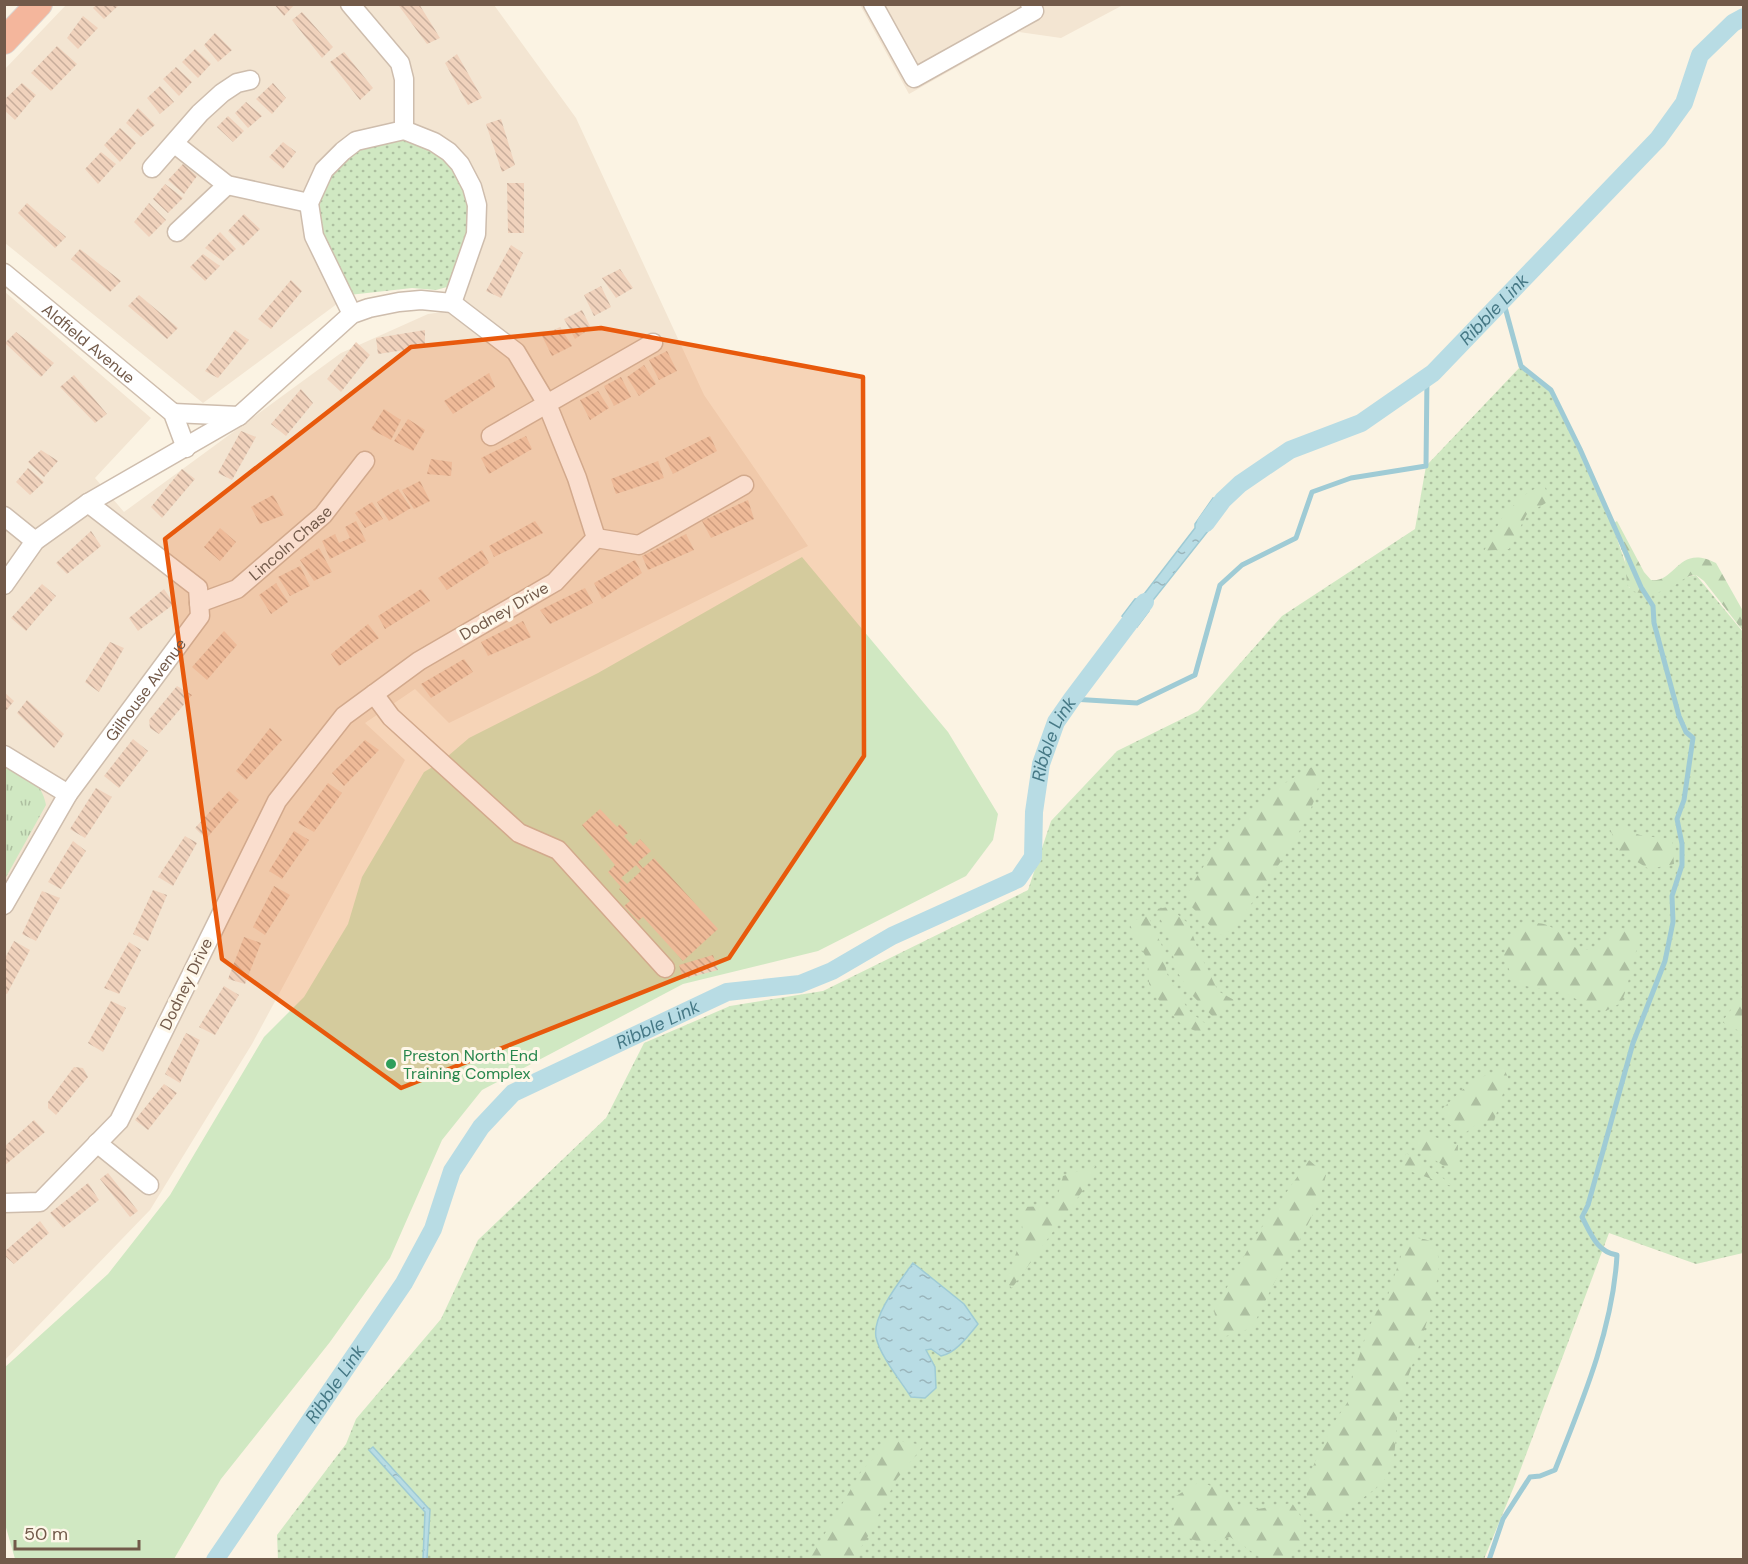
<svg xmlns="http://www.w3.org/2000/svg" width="1748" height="1564" viewBox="0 0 1748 1564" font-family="'DM Sans',sans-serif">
<defs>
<pattern id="grass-dots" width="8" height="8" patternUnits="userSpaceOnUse" patternTransform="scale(1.5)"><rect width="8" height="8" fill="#d0e8c2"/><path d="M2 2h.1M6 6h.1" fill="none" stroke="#adbfa0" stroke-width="1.8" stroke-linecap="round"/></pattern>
<pattern id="forest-firs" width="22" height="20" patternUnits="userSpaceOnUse" patternTransform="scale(1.5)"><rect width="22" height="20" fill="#d0e8c2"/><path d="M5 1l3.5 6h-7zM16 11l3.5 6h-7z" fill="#adbfa0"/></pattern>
<pattern id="park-tufts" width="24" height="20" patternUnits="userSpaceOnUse" patternTransform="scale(1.5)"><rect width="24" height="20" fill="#d0e8c2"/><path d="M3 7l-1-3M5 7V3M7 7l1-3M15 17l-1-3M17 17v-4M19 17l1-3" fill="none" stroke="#adbfa0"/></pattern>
<pattern id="water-ripples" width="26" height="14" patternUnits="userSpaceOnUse" patternTransform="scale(1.5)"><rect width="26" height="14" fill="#b8dce4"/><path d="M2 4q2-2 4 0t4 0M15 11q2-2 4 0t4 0" fill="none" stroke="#9ab5bb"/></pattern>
<pattern id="building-back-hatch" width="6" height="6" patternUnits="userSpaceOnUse" patternTransform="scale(1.5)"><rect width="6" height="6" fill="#f0d2bc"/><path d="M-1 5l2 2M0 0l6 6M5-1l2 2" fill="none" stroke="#c7ad9b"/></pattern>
</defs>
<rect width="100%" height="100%" fill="#fbf3e3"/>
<g fill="#f3e5d2">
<path d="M66 5H494L576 118 704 395 808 546 449 723 415 689 365 723 405 760 252 1044 150 1210 5 1360V292L151 418 95 478 124 512 341 353 428 314 463 309 455 275 349 295 203 403 5 243V69Z"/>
<path d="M860 5H1123L1061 38 1019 32 909 94Z"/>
</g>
<g fill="url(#grass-dots)">
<path d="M392 139 422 143 446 159 458 174 466 191 472 220 455 275 447 287 436 290 412 288 349 295C340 277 324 250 319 232 308 194 335 158 369 144 376 141 385 141 392 139Z"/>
<path d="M1521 366 1551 390 1576 442 1612 524 1626 565 1629 588 1696 575 1743 632V1253L1696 1264 1609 1233 1515 1484 1484 1559 278 1560 277 1535 346 1444 356 1419 441 1319 478 1240 606 1118 644 1043 730 1006 823 991 1028 890 1051 821 1117 751 1198 711 1282 616 1415 529 1426 466Z"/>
</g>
<g fill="url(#forest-firs)">
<path d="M1543 484 1551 500 1527 514 1509 549 1484 551 1504 514 1526 494Z"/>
<path d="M1617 521 1644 572 1651 580C1676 583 1678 543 1716 563L1743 611V631L1704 581 1696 575C1686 575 1682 581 1674 586 1661 593 1645 597 1631 590L1627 584 1625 559 1612 524Z"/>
<path d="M1314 767 1319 770C1326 809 1256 896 1234 928L1222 935 1218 934 1187 902C1185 881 1245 813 1263 799 1277 787 1294 778 1309 768Z"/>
<path d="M1608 824 1643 836 1672 839 1674 864 1649 869 1619 851Z"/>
<path d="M1169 907 1189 924 1198 950 1218 991 1234 1000 1214 1018 1192 995 1176 970 1170 940 1156 909Z"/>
<path d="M1148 916 1162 946 1167 974 1189 1011 1206 1024 1199 1033 1181 1024 1157 998 1149 984 1148 960 1137 942 1129 922Z"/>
<path d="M1531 923C1538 923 1545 923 1551 927 1570 938 1571 956 1598 948L1608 932 1617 927 1635 932 1639 940 1626 990 1622 1001 1619 1004 1606 1011 1596 1010 1565 993 1520 985 1512 978 1504 955 1507 943 1519 928Z"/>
<path d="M1738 1000 1743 1002V1033L1722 1022Z"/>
<path d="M1504 1068 1508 1078 1494 1121 1476 1125 1465 1133 1447 1123 1443 1108 1472 1081Z"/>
<path d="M1423 1133 1458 1145 1457 1175 1413 1145Z"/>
<path d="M1406 1153 1425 1164 1454 1187 1401 1168Z"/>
<path d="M1309 1160 1326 1175 1319 1202 1302 1236 1280 1271 1252 1328 1220 1338 1214 1311 1253 1240Z"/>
<path d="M1095 1166 1084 1189 1012 1288 1006 1282 1023 1233 1020 1207 1055 1206 1063 1176Z"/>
<path d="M1417 1238C1423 1239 1429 1239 1434 1244 1453 1269 1408 1372 1400 1401 1393 1426 1400 1455 1386 1477 1381 1487 1371 1491 1363 1498 1349 1510 1325 1534 1311 1507 1306 1497 1305 1488 1308 1477L1333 1424 1347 1403 1354 1371 1369 1327 1377 1311 1386 1301 1403 1250 1409 1242Z"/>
<path d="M891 1440 924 1445 896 1480 866 1540 853 1559H810L862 1470Z"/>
<path d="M1199 1482 1215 1487 1234 1505 1258 1509 1292 1503 1305 1523 1302 1544 1283 1559 1261 1558 1230 1537C1200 1544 1194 1546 1171 1523L1176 1496Z"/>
</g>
<path fill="url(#park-tufts)" d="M5 764C24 775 42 781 46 805L5 879Z"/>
<path fill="#d0e8c2" d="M802 557 948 732 998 814 993 840 966 876 818 951 683 984 482 1090 442 1140 390 1258 330 1342 221 1479 174 1559H15L5 1524 4 1368 108 1274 170 1195 264 1037 304 997 348 924 362 877 424 772 441 762 469 738 598 673Z"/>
<g fill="url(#water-ripples)" stroke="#9fcbd5" stroke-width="1.5">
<path d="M1213 498 1227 507 1150 604 1149 611 1137 627 1122 616 1135 599 1141 598 1148 589 1195 528V524Z"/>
<path d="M913 1263 964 1304 978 1324C968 1336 956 1353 941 1356L931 1349 926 1350 935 1367 936 1388 925 1398 911 1397C900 1380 880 1356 876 1337 872 1315 901 1280 913 1263Z"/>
<path d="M373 1447 430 1510 427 1559H423L425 1512 369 1450Z"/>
</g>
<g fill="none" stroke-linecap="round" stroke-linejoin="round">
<g stroke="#9fcbd5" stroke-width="5">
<path d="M1072 699 1137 703 1195 675 1220 585 1242 565 1296 538 1312 492 1351 478 1426 466 1427 377"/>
<path d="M1489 1560 1503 1519 1530 1477 1540 1476 1555 1470C1582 1402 1613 1329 1617 1255 1597 1252 1591 1234 1582 1217L1588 1205 1633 1043 1665 961 1673 922 1672 896 1682 865V844L1677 819 1684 800 1693 738 1686 732 1679 716 1654 623 1653 606 1641 587 1580 449 1551 390 1521 366 1503 300"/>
</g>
<g stroke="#b8dce4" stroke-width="18">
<path id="s1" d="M1206 523 1223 500 1240 484 1290 450 1361 423 1433 373 1658 139 1684 103 1700 55 1733 23 1744 17"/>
<path id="s2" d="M215 1560 404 1283 433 1229 452 1171 481 1127 513 1093 727 992 800 984 832 971 892 936 1018 879 1033 857 1034 812 1041 764 1056 722 1072 699 1145 602"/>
</g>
</g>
<g fill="url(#building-back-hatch)" fill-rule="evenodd">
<path d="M97 4H120L104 19 93 8Z"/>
<path d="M274 4H295L284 16Z"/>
<path d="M400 4H419L440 38 427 44 399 6Z"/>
<path d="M302 12 333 47 322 58 292 20Z"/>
<path d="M83 16 98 28 78 49 67 38Z"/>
<path d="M215 33 232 50 218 62 204 45Z"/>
<path d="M57 46 77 64 51 91 31 73Z"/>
<path d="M195 49 211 64 198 78 182 62Z"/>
<path d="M344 52 373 88 360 100 330 62Z"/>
<path d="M457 54 482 98 468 105 445 63Z"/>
<path d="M176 67 192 82 179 96 163 79Z"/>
<path d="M22 83 36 95 15 120 4 110V100Z"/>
<path d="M273 83 286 98 272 114 256 99Z"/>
<path d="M160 86 174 102 160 114 147 98Z"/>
<path d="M246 102 262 116 248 128 235 113Z"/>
<path d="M138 108 155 125 141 137 126 123Z"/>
<path d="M228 116 244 131 233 142 217 127Z"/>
<path d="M501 119 515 165 502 172 486 124Z"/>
<path d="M120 128 136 143 120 162 104 145Z"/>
<path d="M283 142 296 152 283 169 269 157Z"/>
<path d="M101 152 116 164 98 184 85 169Z"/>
<path d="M183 164 197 176 184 194 168 180Z"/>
<path d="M507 183H524V233H508Z"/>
<path d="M165 184 183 198 168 213 153 199Z"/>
<path d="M27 203 66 237 55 248 18 213Z"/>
<path d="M149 203 166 220 149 237 134 222Z"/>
<path d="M244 214 260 229 243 246 228 231Z"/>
<path d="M220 232 236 249 223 261 205 248Z"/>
<path d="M511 245 523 253 501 298 486 291Z"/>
<path d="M80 249 121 281 110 292 71 259Z"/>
<path d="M203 254 220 266 205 281 190 267Z"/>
<path d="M620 269 633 288 616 298 602 278Z"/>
<path d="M291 280 302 291 271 329 258 319Z"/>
<path d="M601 286 611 307 594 316 584 295Z"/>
<path d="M139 295 178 328 167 339 128 306Z"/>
<path d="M582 310 591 328 575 339 564 319Z"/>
<path d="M560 327 572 346 552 356 542 336Z"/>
<path d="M235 330 249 340 218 378 205 371Z"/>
<path d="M425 330V347L378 354 376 338Z"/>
<path d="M16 332 54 363 41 377 5 343Z"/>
<path d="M356 342 370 355 341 392 327 379Z"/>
<path d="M667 351 677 371 659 380 649 360Z"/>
<path d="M644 365 656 384 639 396 627 377Z"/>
<path d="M489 373 495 387 453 414 444 401Z"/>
<path d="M74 375 107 414 95 423 60 387Z"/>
<path d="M621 377 631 397 614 406 604 386Z"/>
<path d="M301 389 313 403 286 436 271 424Z"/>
<path d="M598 391 609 408 590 420 580 400Z"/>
<path d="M384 409 401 420 391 440 371 429Z"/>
<path d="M408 419 425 430 413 451 394 441Z"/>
<path d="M241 431 256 437 232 480 218 473Z"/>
<path d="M526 436 532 449 489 474 481 458Z"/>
<path d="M710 436 717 451 673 474 665 458Z"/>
<path d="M41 450 58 461 44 477 28 462Z"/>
<path d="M431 459 452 462 451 476 427 474Z"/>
<path d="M658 461 664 478 616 494 611 479Z"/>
<path d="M28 468 44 482 30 495 16 482Z"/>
<path d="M182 469 195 479 162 518 151 507Z"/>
<path d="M420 481 430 501 414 509 402 490Z"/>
<path d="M398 489 411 508 389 521 377 502Z"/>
<path d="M273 495 284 515 260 524 251 507Z"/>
<path d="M748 500 754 519 711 538 702 521Z"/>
<path d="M372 502 383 519 365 528 355 513Z"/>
<path d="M356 521 366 541 330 559 322 541 335 534 339 543 350 538 345 527Z"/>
<path d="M535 521 543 533 494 557 489 546Z"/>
<path d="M220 528 236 542 220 561 204 547Z"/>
<path d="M91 531 101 546 67 574 56 563Z"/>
<path d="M686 534 694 550 648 570 642 556Z"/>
<path d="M319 548 332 572 314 581 300 560Z"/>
<path d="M482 550 489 563 447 590 438 578Z"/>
<path d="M635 560 642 573 602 599 594 583Z"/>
<path d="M300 566 310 586 290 596 278 577Z"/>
<path d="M276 583 288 602 271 614 259 595Z"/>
<path d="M42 584 56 596 26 631 11 618Z"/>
<path d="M585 588 593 603 550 624 540 610Z"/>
<path d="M164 589 174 604 138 631 129 618Z"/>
<path d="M421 589 430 601 385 629 378 616Z"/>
<path d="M523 621 531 637 488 656 481 642Z"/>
<path d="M368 624 379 638 339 666 331 654Z"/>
<path d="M224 631 237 645 207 680 192 667Z"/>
<path d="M110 642 124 648 99 692 85 682Z"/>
<path d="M464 659 473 672 431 698 421 684Z"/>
<path d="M177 686 192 695 159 734 150 728 149 720Z"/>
<path d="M4 692 14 701 4 713Z"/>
<path d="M27 700 64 734 54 748 17 713Z"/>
<path d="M270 728 282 740 246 780 236 771Z"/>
<path d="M133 739 148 751 119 788 104 776Z"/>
<path d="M365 740 379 750 344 786 332 773Z"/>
<path d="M328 783 342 793 314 832 298 823Z"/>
<path d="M96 788 112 797 85 838 70 829Z"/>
<path d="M229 791 239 800 206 839 195 828Z"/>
<path d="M600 809 617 827 620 824 628 833 624 836 633 846 640 839 651 851 638 862 643 868 654 858 718 929 683 961 643 917 638 921 624 906 630 901 619 889 621 887 608 872 615 865 582 825ZM636 865 641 871 627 884 621 878Z"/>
<path d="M294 831 309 840 282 879 269 871Z"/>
<path d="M185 836 197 843 173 886 158 877Z"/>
<path d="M73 841 86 851 61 889 48 882Z"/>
<path d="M274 886 290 895 265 935 253 927Z"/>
<path d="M153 890 167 895 148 941 133 934Z"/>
<path d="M42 891 60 898 36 941 22 934Z"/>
<path d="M244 937 261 943 245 984 228 979Z"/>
<path d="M14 941 30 950 7 994 4 993V960Z"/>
<path d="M129 942 141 950 119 994 104 988Z"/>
<path d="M713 955 718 970 683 979 679 965Z"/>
<path d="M224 986 239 995 215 1035 199 1027Z"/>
<path d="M111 1001 126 1008 103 1052 88 1043Z"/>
<path d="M186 1033 200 1040 180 1083 165 1074Z"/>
<path d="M74 1067 83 1068 88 1077 56 1115 48 1108V1102Z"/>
<path d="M164 1084 177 1093 148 1130 135 1120Z"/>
<path d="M34 1120 45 1132 4 1166V1147Z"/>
<path d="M108 1173 138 1211 130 1217 100 1179Z"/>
<path d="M88 1183 99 1200 63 1228 50 1213Z"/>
<path d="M40 1221 49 1233 14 1264 4 1255V1252Z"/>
</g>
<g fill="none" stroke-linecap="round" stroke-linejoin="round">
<g stroke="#cebdad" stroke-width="21">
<g id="minor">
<path d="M350 4 400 63 404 79V130"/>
<path d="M873 4 914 78 1034 11 1030 4"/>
<path d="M175 144 227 185 309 203"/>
<path d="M152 168 200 113 222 93 237 83 250 80"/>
<path d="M177 232 227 185"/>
<path id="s3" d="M4 273 173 413 186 448"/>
<path d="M352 314 314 236 309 203 324 170 343 151 356 141 404 130 434 142 449 152 460 164 472 187 477 205 476 234 452 303"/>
<path d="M173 413 239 416"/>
<path d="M491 436 653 343"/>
<path d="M4 516 35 541"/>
<path d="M596 538 639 545 744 485"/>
<path d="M4 585 35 541 88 503 239 416 352 314 369 308 399 302 421 300 452 303 516 352 547 404 577 478 596 538 555 582 419 661 344 716 277 801 119 1121 40 1202 4 1203"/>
<path id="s4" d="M199 603 237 589 323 515 365 461"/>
<path d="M374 694 391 717 519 833 558 850 665 968"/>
<path d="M4 755 68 794"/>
<path id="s5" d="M4 905 68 794 200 616 198 588 88 503"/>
<path d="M97 1143 149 1185"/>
</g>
</g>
<g stroke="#dad4d0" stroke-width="28">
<path id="highway" d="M4 41 39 4"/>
</g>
<use href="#minor" stroke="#fff" stroke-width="18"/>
<use href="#highway" stroke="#f4b69c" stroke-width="26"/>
</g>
<path fill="#e8590c" fill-opacity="0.2" stroke="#e8590c" stroke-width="4.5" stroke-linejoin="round" d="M601 328 863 377 864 756 729 958 401 1088 222 959 165 539 411 347Z"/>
<circle fill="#2e9e5b" stroke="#fef7e9" stroke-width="2" cx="391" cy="1064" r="6"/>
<g text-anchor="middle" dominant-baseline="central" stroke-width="6" stroke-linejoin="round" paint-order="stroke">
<g font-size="16" fill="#725a4a" stroke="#fef7e9">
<text stroke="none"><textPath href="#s3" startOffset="110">Aldfield Avenue</textPath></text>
<text stroke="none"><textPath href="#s4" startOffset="111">Lincoln Chase</textPath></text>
<text transform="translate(504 611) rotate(-30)">Dodney Drive</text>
<text stroke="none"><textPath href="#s5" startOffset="258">Gilhouse Avenue</textPath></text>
<text transform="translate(186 984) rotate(-64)">Dodney Drive</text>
</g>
<g font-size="16" fill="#27864d" stroke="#fef7e9" text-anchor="start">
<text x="403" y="1055">Preston North End<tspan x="403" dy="18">Training Complex</tspan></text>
</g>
<g font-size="18" font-style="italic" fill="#457885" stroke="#fef7e9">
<text stroke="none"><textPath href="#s1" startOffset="364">Ribble Link</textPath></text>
<text stroke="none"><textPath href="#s2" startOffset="1257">Ribble Link</textPath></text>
<text stroke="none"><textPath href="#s2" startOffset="717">Ribble Link</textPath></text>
<text stroke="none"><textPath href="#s2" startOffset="213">Ribble Link</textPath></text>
</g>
</g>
<rect width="1748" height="1564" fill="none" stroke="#725a4a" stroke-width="12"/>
<path d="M15 1540v9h124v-9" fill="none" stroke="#725a4a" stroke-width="3"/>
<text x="24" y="1540" font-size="18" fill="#725a4a" stroke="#fef7e9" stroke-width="4.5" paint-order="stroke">50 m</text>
</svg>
